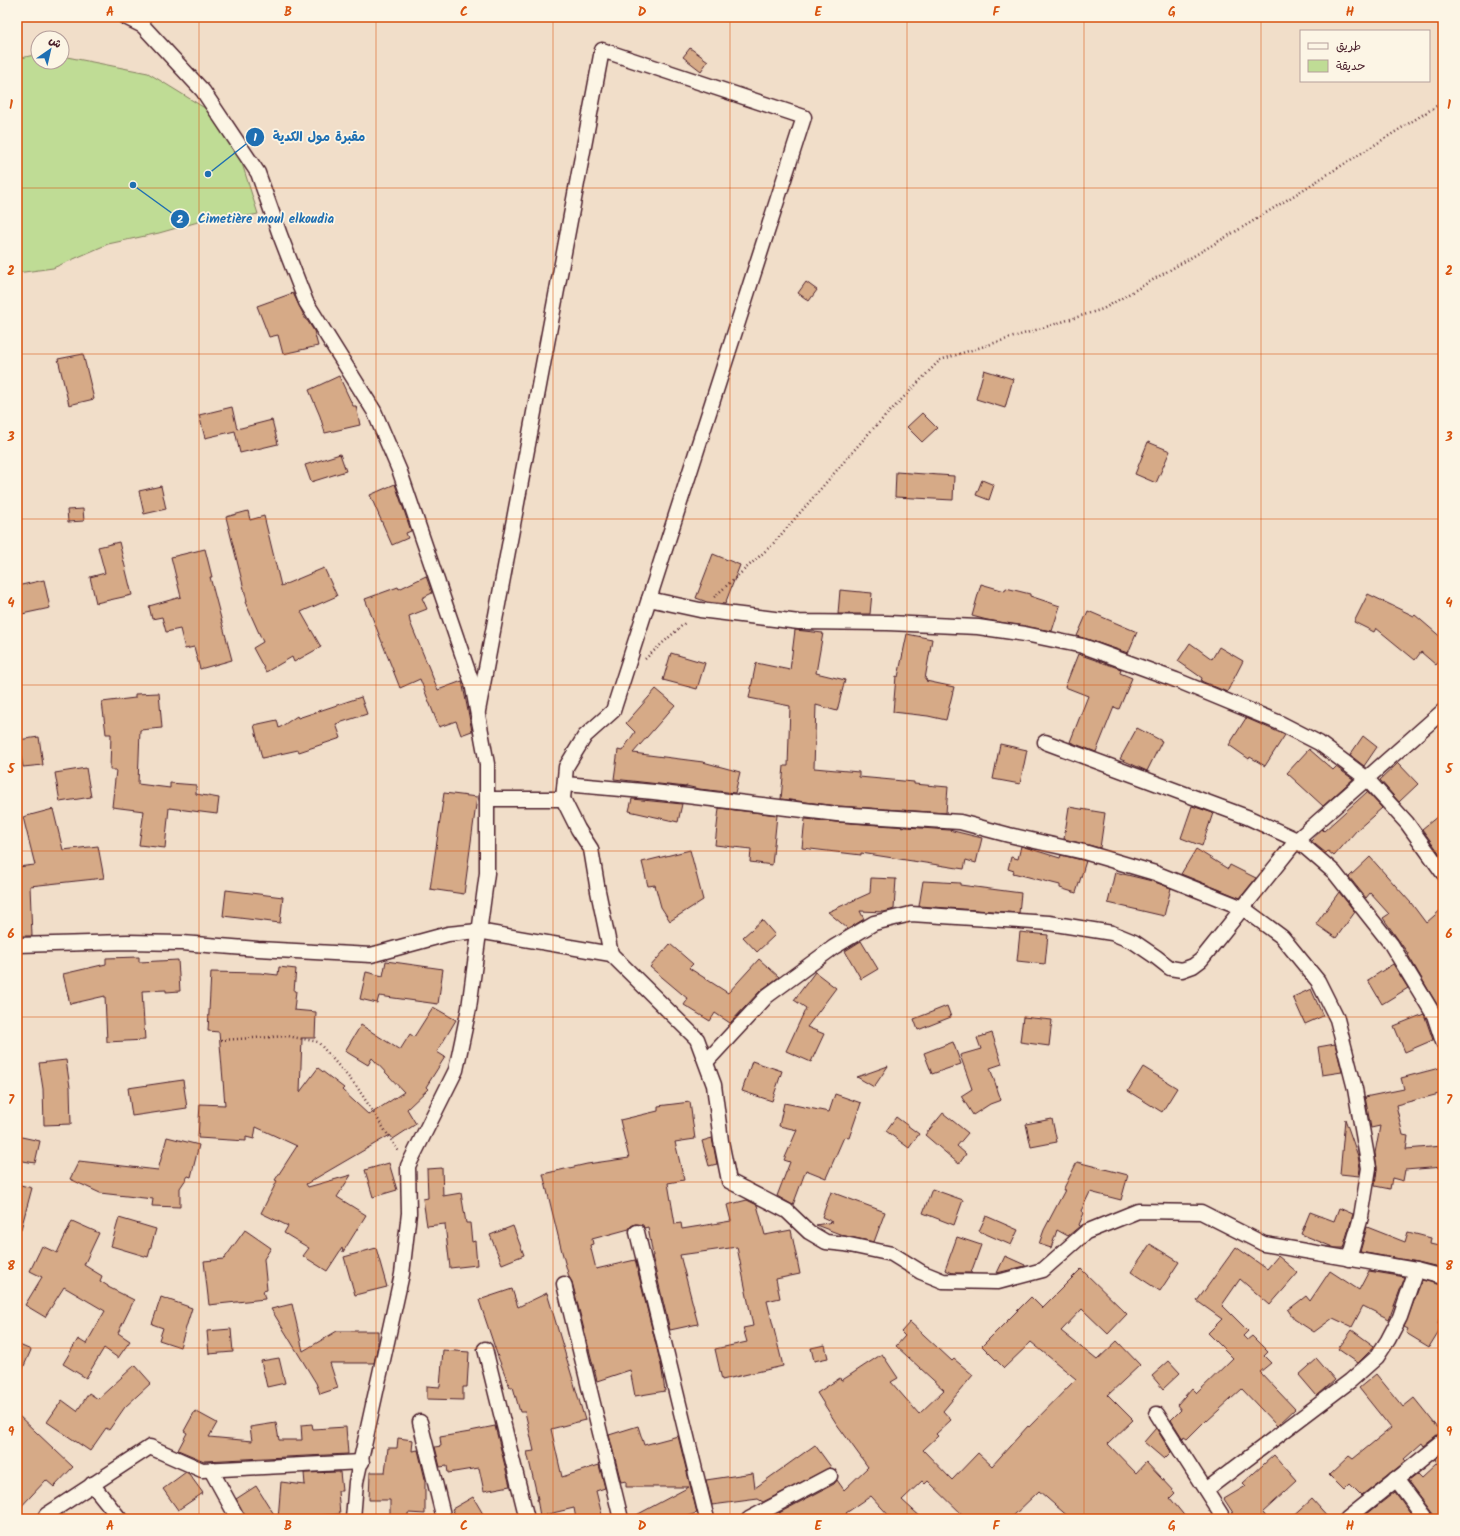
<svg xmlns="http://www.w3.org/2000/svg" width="1460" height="1536" viewBox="0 0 1460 1536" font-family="Kalam,'Playpen Sans Arabic',sans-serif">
<rect width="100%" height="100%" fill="#f1dec9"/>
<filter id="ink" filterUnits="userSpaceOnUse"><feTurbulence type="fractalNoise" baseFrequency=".025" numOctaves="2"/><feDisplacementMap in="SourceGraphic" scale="8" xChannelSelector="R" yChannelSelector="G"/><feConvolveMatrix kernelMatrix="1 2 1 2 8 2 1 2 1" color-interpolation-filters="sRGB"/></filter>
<g filter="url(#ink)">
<path fill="#bfdc95" stroke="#847e60" d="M38 54V62H62V56L148 73 208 110 240 157 258 214 248 216 205 220 159 233 108 244 53 268 17 273V59Z"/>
<g fill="#d6aa87" stroke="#4a1f2b">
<path d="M690 48 708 61 701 71 683 57Z"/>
<path d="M806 282 817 290 809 301 798 293Z"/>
<path d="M293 293 306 320H307L314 331 318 346 283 354 278 335 269 337 257 306Z"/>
<path d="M83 354 94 399 69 405 58 359Z"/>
<path d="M984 370 1013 379 1005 408 976 399Z"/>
<path d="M339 376 353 406H356L360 425 325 433 320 416 309 390Z"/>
<path d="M232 407 237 429 272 420 278 444 240 453 235 431 205 438 199 415Z"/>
<path d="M922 413 937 428 922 442 907 427Z"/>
<path d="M1148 442 1170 451 1156 483 1135 474Z"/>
<path d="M340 454 346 471 311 482 305 465Z"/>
<path d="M896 472 954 476 953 500 895 497Z"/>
<path d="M982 480 994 485 989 500 976 495Z"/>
<path d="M395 484 411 531 406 533 408 538 392 545 370 495Z"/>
<path d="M161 486 166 509 144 514 139 491Z"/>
<path d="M83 509 84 521 68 522 67 510Z"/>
<path d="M248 511 250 520 264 516 281 586 324 568 337 596 301 612 321 647 294 662 292 657 266 672 253 648 263 642 245 602 247 601 226 517Z"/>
<path d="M119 542 132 595 96 603 90 577 105 573 98 547Z"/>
<path d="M205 549 212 577H210L232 660 200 669 194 647 185 649 180 629 166 632 162 617 152 619 149 606 181 597 171 557Z"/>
<path d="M713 554 740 565 725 604 707 602 696 598Z"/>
<path d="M426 576 432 593 422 598 427 609 409 616 410 622 438 690 462 681 472 731 461 735 456 721 439 727 420 679 400 688 365 599 398 587 399 589Z"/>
<path d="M44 580 50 608 22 614 17 593V586Z"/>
<path d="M981 584 1005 591 1006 588 1030 594V596L1060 606 1052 631 987 620 972 616Z"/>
<path d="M840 590 872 593 870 614H838Z"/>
<path d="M1368 594 1414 616 1415 615 1443 639V657L1436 665 1421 652 1415 660 1376 628 1374 632 1354 622Z"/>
<path d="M1088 611 1137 632 1128 653 1077 636Z"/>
<path d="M795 630 823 633 816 673 845 680 837 711 816 705 814 768 859 772V777L914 782V784L948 787 946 813 838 806 781 799 784 766H788L790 706 749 698 756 663 790 670Z"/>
<path d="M907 634 932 639 925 679 927 680 926 681 954 687 946 720 928 716 893 712 896 676 898 677Z"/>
<path d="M1190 643 1212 659 1219 647 1243 661 1227 692 1201 681 1202 678 1178 661Z"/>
<path d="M671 653 705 663 697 689 663 680Z"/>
<path d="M1078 654 1121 669 1120 673 1132 678 1119 709 1114 707 1096 752 1070 742 1088 696 1065 687Z"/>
<path d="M656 689 675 705 633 753 703 762 740 772 735 793 699 789 686 786V787L614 779 618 750 622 751 635 732 626 723Z"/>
<path d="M159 693 162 728 140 730 138 784 170 788V783L196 785V794L219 798 217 814 169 808 165 848 139 845 144 811 112 807 116 770H110L111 734H106L102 702 135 698V694Z"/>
<path d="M361 697 367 714 336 724 341 738 299 752 298 750 262 758 254 725 277 720 279 728 297 716 298 718Z"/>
<path d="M1246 718 1285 735 1265 766 1250 757 1249 759 1229 745Z"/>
<path d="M1137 728 1162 741 1147 771 1120 759Z"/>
<path d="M1363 736 1377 747 1364 766 1350 755Z"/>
<path d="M39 737 43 765 23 767 18 740Z"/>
<path d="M1000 744 1027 750 1020 784 993 779Z"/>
<path d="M1309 749 1333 770 1336 767 1353 779 1323 806 1287 773Z"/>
<path d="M1398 763 1418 784 1399 802 1380 780Z"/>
<path d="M86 768 91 797 60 802 55 773Z"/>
<path d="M1367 792 1382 808 1357 830 1334 856 1328 851 1326 853 1311 841 1322 829 1324 831Z"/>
<path d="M444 793 477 797 464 894 430 889Z"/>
<path d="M632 799 682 804 678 822 629 811Z"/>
<path d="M1192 806 1213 813 1202 846 1181 838Z"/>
<path d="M1069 807 1105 813 1100 848 1064 839Z"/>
<path d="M719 808 777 815 772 865 750 862 751 849 715 845Z"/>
<path d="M53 809 63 850 98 846 104 878 30 886 32 936H17V867L35 865 23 817Z"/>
<path d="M1443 812V858L1422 829Z"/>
<path d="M805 819 836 822 949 830 982 838 976 863 966 860 964 869 861 853V855L802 848Z"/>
<path d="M1021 846 1060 858 1061 855 1086 861 1076 893 1060 888V885L1013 873 1014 871 1008 869 1011 857 1018 859Z"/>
<path d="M1196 849 1228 869 1230 865 1256 878 1240 898 1181 874Z"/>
<path d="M690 850 703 900 670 921 661 907 655 885 648 886 642 862Z"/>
<path d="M1370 857 1411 903 1426 923 1443 908V1015L1408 955H1409L1383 918 1389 914 1370 893 1366 898 1349 877Z"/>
<path d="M1115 872 1152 881 1171 888 1164 916 1108 903Z"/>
<path d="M871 878 896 879 894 909 884 912 860 911 864 919 845 931 847 928 828 912 870 893Z"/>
<path d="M923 881 960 883V885L1021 893 1019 913 919 906Z"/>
<path d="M226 890 283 897 280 923 223 916Z"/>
<path d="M1339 892 1355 912 1336 938 1316 924Z"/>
<path d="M762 920 775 935 757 952 743 937Z"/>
<path d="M1020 932 1048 935 1045 964 1017 961Z"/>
<path d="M861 941 878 969 861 979 845 951Z"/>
<path d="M670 944 693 964 689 968 728 993 759 959 779 977 761 990 730 1023 715 1013 710 1021 684 1005 688 999 650 967Z"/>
<path d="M139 957V962L178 960 180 991 166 992V990L142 991 145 1040 107 1042 105 996 70 1004 63 974 106 964V958Z"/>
<path d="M386 961 443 969 438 1004 379 996 377 1003 360 999 366 972 383 976Z"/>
<path d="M1393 964 1408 988 1382 1004 1368 980Z"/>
<path d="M279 967 296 969 294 991H296L294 1010 316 1012 315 1038H302L300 1092 318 1068 344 1088 342 1090 369 1115 404 1092 372 1058 368 1065 345 1051 361 1025 400 1050 410 1034 414 1037 433 1007 456 1020 437 1052 445 1057 426 1087 428 1089 407 1109 416 1124 393 1139 390 1135 306 1184 308 1187 351 1175 337 1197 366 1215 343 1252 342 1248 327 1271 303 1256 309 1248 284 1233 288 1226 261 1213 277 1181 275 1180 297 1146 256 1127 254 1139 246 1137V1141L198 1138 200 1104 225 1105 219 1032 208 1031 211 972 260 973 278 975Z"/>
<path d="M815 972 836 988 807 1027 824 1034 811 1062 786 1051 806 1008 794 1000Z"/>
<path d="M1311 989 1323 1016 1305 1024 1293 997Z"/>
<path d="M947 1006 951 1017 918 1030 914 1019Z"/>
<path d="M1424 1014 1433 1040 1405 1052 1394 1026Z"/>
<path d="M1023 1017 1052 1020 1049 1046 1020 1042Z"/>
<path d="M992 1033 1002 1064 990 1068 1001 1100 990 1104 973 1115 961 1096 972 1089 960 1055 981 1049 977 1038Z"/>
<path d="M953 1042 961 1064 932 1074 924 1053Z"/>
<path d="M1335 1044 1342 1072 1322 1075 1318 1047Z"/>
<path d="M66 1060 70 1087 71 1124 44 1125 43 1089 39 1063Z"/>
<path d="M752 1061 782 1071 772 1101 742 1091Z"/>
<path d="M888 1066 874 1087 857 1077Z"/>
<path d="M1143 1067 1177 1088 1162 1112 1128 1091Z"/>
<path d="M1443 1067V1093L1396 1105 1403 1135 1408 1136 1406 1149 1443 1146V1167L1405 1170 1403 1181 1392 1178 1390 1189 1375 1186 1377 1169 1375 1153 1380 1126 1371 1128 1365 1097 1404 1089 1401 1078Z"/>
<path d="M183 1080 187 1108 132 1116 128 1088Z"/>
<path d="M835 1094 861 1103 849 1138 844 1137 826 1178 806 1170 793 1205 777 1196 790 1162 784 1160 797 1130 779 1126 784 1103 829 1112Z"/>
<path d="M690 1102 695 1139 675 1142 684 1180 668 1183 675 1224 681 1223 682 1229 731 1221 727 1205 747 1200 757 1205 765 1235 791 1230 800 1274 776 1279 780 1298 767 1301 783 1366 722 1380 715 1349 747 1342 743 1328 753 1326 737 1247 680 1255 698 1324 670 1330 652 1256H653L648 1227 644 1228 643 1225 635 1224 631 1226 629 1229 592 1239 593 1244 590 1245 596 1269 635 1260 661 1365 665 1391 635 1396 630 1370 597 1381 572 1282 569 1277 562 1252 543 1174 587 1164 629 1158 620 1120 658 1111V1106Z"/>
<path d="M943 1113 968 1133 957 1146 966 1154 959 1164 925 1135Z"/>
<path d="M896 1117 919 1134 909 1148 886 1131Z"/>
<path d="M1052 1119 1057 1142 1031 1147 1026 1124Z"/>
<path d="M1345 1119 1358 1156 1360 1168 1359 1176 1340 1174Z"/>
<path d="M17 1136 40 1141 35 1163 17 1160Z"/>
<path d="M167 1137 199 1145 191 1177 188 1176 180 1188V1207L152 1206 153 1199 100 1193 70 1179 79 1161 158 1170Z"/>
<path d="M712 1138 717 1164 709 1166 702 1141Z"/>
<path d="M1077 1162 1128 1175 1121 1200 1090 1192 1081 1211 1084 1213 1079 1225 1080 1226 1068 1236 1057 1230 1051 1248 1039 1244 1044 1230 1065 1190H1063Z"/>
<path d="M389 1163 397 1190 373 1197 365 1170Z"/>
<path d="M442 1168 443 1196 461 1193 466 1223H470L472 1242 475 1241 477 1265 450 1268 445 1224 427 1226 423 1199 428 1198 427 1169Z"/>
<path d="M17 1184 32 1188 21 1229H17Z"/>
<path d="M932 1189 963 1200 954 1225 923 1213Z"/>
<path d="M831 1192 885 1212 874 1242 845 1236 816 1225 833 1222 822 1217Z"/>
<path d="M1339 1208 1353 1214 1343 1248H1335L1301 1234 1310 1212 1334 1221Z"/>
<path d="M986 1216 1018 1230 1011 1245 979 1231Z"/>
<path d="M119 1218 156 1229 148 1257 111 1246Z"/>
<path d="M72 1221 99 1233 84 1265 102 1276 100 1281 108 1286V1287L134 1300 118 1333 130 1341 118 1358 104 1348 86 1378 63 1364 78 1339 86 1344 105 1311 64 1287 45 1317 25 1305 42 1277 30 1271 42 1246 57 1253Z"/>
<path d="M513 1226 524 1255 502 1264 490 1235Z"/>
<path d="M1367 1227 1405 1242 1408 1232 1431 1238 1430 1244 1443 1247V1268L1418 1262 1360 1252Z"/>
<path d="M245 1230 271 1248 264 1259 267 1290 263 1291 265 1299 209 1305 204 1261 224 1259Z"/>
<path d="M957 1237 981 1245 971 1273H953L945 1270Z"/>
<path d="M1150 1244 1179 1262 1160 1291 1131 1272Z"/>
<path d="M1236 1247 1267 1269 1278 1256 1298 1273 1270 1305 1240 1279 1222 1305 1248 1331 1243 1336 1247 1340 1252 1336 1268 1352 1264 1356 1271 1363 1260 1372 1295 1409 1277 1426 1242 1389 1207 1421 1206 1420 1187 1439 1184 1437 1183 1439 1171 1420 1181 1410 1177 1405 1192 1388 1197 1393 1233 1358 1208 1333 1222 1319 1197 1301Z"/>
<path d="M376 1248 387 1287 355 1295 344 1257Z"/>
<path d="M1005 1256 1025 1265V1266L997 1273Z"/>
<path d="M1081 1269 1127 1314 1108 1334 1082 1309 1061 1331 1097 1360 1117 1341 1140 1365 1108 1395 1133 1420 1108 1444 1136 1473 1146 1462 1175 1493 1170 1498 1187 1519H1071L1039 1491 1010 1519H967L928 1481 925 1484 922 1481 902 1500 923 1519H892L871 1496 846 1513 850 1519H788L779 1513 834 1484 837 1480 844 1490 868 1467 836 1423 817 1393 840 1378 841 1381 882 1354 898 1378 891 1382 919 1414 944 1390 896 1346 905 1336 901 1332 910 1322 952 1361 954 1359 973 1375 943 1411 951 1420 936 1434 938 1436 923 1450 952 1480 978 1453 992 1466 1028 1426 1029 1427 1076 1379 1031 1342 1004 1368 982 1346 1031 1297 1042 1308Z"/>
<path d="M1330 1271 1359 1290 1369 1271 1405 1277 1389 1319 1363 1306 1352 1327 1333 1318 1314 1332 1294 1319 1288 1310 1306 1296 1310 1301Z"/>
<path d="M1422 1280 1443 1285V1304L1438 1324 1442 1326 1429 1347 1406 1333 1408 1329 1404 1327Z"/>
<path d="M512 1289 518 1307 547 1293 585 1420 551 1429 562 1477 599 1465 605 1488 596 1491 603 1519H576L574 1508 540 1516 537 1499H538L527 1452 534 1451 525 1412H520L513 1387H510L498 1357 479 1300Z"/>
<path d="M161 1297 192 1308 180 1347 159 1340 163 1328 152 1324Z"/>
<path d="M292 1304 303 1351 337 1331H378V1345L374 1363H330L338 1388 320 1394 316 1383 271 1309Z"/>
<path d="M231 1329 233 1352 209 1354 207 1331Z"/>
<path d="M1352 1330 1374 1346 1370 1351 1358 1363 1338 1349Z"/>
<path d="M17 1344 31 1350 17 1382Z"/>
<path d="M825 1345 828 1358 814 1361 811 1348Z"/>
<path d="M443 1350 469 1352 467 1387H463V1400L427 1399V1386L440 1387Z"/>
<path d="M279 1358 285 1383 267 1387 261 1361Z"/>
<path d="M1317 1359 1335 1380 1317 1396 1299 1375Z"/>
<path d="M1169 1361 1180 1373 1163 1389 1152 1376Z"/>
<path d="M135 1365 151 1383 125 1407 109 1430 106 1428 90 1451 47 1422 62 1400 77 1411 89 1393 98 1399Z"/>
<path d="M1376 1374 1403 1407 1414 1398 1443 1434 1438 1435 1424 1446 1422 1443 1404 1459 1406 1461 1362 1496 1350 1484 1344 1490 1329 1475 1349 1456 1353 1459 1391 1428 1359 1388Z"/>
<path d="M195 1411 217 1423 209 1437 252 1441 250 1427 276 1423 279 1440H302L301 1425 312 1424 313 1429 346 1427 348 1454 204 1461 178 1450 187 1433 184 1431Z"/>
<path d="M17 1414 73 1467 54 1487 46 1480 17 1511Z"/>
<path d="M495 1426 510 1486 484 1491 479 1468 448 1473 447 1466 440 1467 435 1447 441 1446 440 1437 470 1432V1431Z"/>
<path d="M638 1426 644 1445 678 1436 697 1513 678 1519H629L689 1487H626V1481L621 1482 609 1435Z"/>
<path d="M1156 1428 1171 1452 1164 1459 1144 1442Z"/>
<path d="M398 1438 413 1440 412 1451 418 1450 425 1479V1514L408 1513V1519H390V1500H369L370 1472H385L388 1448H397Z"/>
<path d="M815 1445 831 1467 829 1468 763 1502 758 1499 712 1505 706 1480 753 1473 755 1488Z"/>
<path d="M1443 1453V1519H1434L1433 1514 1408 1481 1417 1474 1421 1478 1437 1463 1435 1459Z"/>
<path d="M1274 1455 1297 1481 1262 1513 1267 1519H1237L1224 1499 1246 1486 1243 1483Z"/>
<path d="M186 1472 189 1474 203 1493 178 1510 163 1489Z"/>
<path d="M340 1472 342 1491H338L340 1514 304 1517V1519H278L281 1482 305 1485 304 1473Z"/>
<path d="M256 1486 277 1519H246L236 1499Z"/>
<path d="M1395 1492 1415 1519H1361L1372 1510Z"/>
<path d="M473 1497 486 1519H458L452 1509Z"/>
<path d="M1312 1499 1330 1519H1290Z"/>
</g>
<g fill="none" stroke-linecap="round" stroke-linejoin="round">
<g stroke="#4a1f2b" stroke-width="17">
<g id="street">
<path d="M125 17 143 26 203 91 258 173 280 235 306 302 374 411 400 472 472 683 487 764V873L469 1008 456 1070 408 1166 409 1213 402 1274 356 1482 353 1519"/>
<path d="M649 599 700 610 799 622 888 623 978 627 1025 634 1083 646 1176 680 1280 723 1319 743 1366 778 1407 823 1443 873"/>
<path d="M478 711 602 50 804 117 613 711 585 736 566 767 563 799 578 829 591 849 598 891 611 954"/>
<path d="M1045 742 1247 817 1297 840 1334 872 1391 944 1434 1015 1443 1042"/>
<path d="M565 784 654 792 837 814 960 822 1009 835 1084 852 1155 873 1243 908 1282 937 1318 981 1337 1019 1355 1089 1369 1168 1361 1217 1349 1259"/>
<path d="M487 799H563"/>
<path d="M17 945 127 942 182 943 258 949 371 955 448 934 478 931 611 954 697 1039 714 1085 721 1141 729 1181 787 1211 809 1232 826 1242 845 1244 892 1254 921 1272 943 1281 998 1282 1043 1270 1086 1232 1138 1211 1201 1212 1264 1244 1416 1270 1443 1277"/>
<path d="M706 1062 767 996 834 947 874 923 911 914 1049 923 1112 933 1134 942 1156 957 1170 968 1182 970 1193 966 1201 960 1297 840 1443 711"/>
<path d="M637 1232 707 1519"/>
<path d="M564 1284 621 1519"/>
<path d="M485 1349 527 1519"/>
<path d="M1157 1414 1224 1519"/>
<path d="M420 1422 444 1519"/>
<path d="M211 1470 238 1519"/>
<path d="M1396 1479 1426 1519"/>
<path d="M92 1484 120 1519"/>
<path d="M1206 1490 1350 1381 1377 1357 1388 1340 1400 1317 1416 1270"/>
<path d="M46 1515 150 1447 202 1470 362 1462"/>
<path d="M749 1519 830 1476"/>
<path d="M1347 1519 1443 1442"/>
</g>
</g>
<g stroke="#4a1f2b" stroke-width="2.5" stroke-dasharray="1 3" stroke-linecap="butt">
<path d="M714 597 772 545 869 433 940 360 1103 309 1250 223 1443 102"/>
<path d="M645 659 686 622"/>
<path d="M221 1040 288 1036 318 1042 357 1087 399 1152"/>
</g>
<use href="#street" stroke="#fcf5e5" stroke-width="14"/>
</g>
</g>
<path fill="none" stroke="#d8530f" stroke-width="1" stroke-opacity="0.55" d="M199 17V1519M376 17V1519M553 17V1519M730 17V1519M907 17V1519M1084 17V1519M1261 17V1519M17 188H1443M17 354H1443M17 519H1443M17 685H1443M17 851H1443M17 1017H1443M17 1182H1443M17 1348H1443"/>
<path fill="none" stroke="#1f6fb2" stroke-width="1.5" d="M208 174L255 137M133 185L180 219"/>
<g fill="#1f6fb2" stroke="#fcf5e5" stroke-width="1.5">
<circle cx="208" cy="174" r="4"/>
<circle cx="133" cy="185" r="4"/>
<circle cx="255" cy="137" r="10"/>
<circle cx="180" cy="219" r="10"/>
</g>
<g font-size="12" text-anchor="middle" font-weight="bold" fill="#fff">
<text x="255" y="141">1</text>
<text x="180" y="223">2</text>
</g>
<g font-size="13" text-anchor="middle" font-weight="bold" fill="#1f6fb2" stroke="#fcf5e5" stroke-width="3.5" stroke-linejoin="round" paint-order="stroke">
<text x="319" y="141">مقبرة مول الكدية</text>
<text x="266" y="223">Cimetière moul elkoudia</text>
</g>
<rect width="1460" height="1536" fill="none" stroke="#fcf5e5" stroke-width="44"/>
<rect x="1300" y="30" width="130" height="52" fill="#fcf5e5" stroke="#b59f9b"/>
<rect x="1308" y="43" width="20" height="6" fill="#fcf5e5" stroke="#b59f9b"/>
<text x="1336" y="50" font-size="12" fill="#4a1f2b">طريق</text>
<rect x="1308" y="60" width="20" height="12" fill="#bfdc95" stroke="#b59f9b"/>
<text x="1336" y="70" font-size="12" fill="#4a1f2b">حديقة</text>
<g transform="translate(50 50) rotate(34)"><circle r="19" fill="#fcf5e5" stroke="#b59f9b"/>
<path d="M0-3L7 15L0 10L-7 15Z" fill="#1f6fb2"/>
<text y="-6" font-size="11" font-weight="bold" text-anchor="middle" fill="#4a1f2b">ش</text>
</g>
<rect x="22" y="22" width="1416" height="1492" fill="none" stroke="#d8530f" stroke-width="1.5"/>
<g font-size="13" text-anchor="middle" font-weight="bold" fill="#d8530f">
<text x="110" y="16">A</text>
<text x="288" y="16">B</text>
<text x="464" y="16">C</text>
<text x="642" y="16">D</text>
<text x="818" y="16">E</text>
<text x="996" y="16">F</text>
<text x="1172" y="16">G</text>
<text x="1350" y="16">H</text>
<text x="11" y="109">1</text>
<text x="1449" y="109">1</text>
<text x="11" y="275">2</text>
<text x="1449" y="275">2</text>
<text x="11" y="441">3</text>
<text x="1449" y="441">3</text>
<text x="11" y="607">4</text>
<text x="1449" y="607">4</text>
<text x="11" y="773">5</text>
<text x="1449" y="773">5</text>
<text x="11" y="938">6</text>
<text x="1449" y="938">6</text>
<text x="11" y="1104">7</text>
<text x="1449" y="1104">7</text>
<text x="11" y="1270">8</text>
<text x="1449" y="1270">8</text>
<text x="11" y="1436">9</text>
<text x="1449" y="1436">9</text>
<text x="110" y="1530">A</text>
<text x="288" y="1530">B</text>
<text x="464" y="1530">C</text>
<text x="642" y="1530">D</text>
<text x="818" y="1530">E</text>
<text x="996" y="1530">F</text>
<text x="1172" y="1530">G</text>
<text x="1350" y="1530">H</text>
</g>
</svg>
